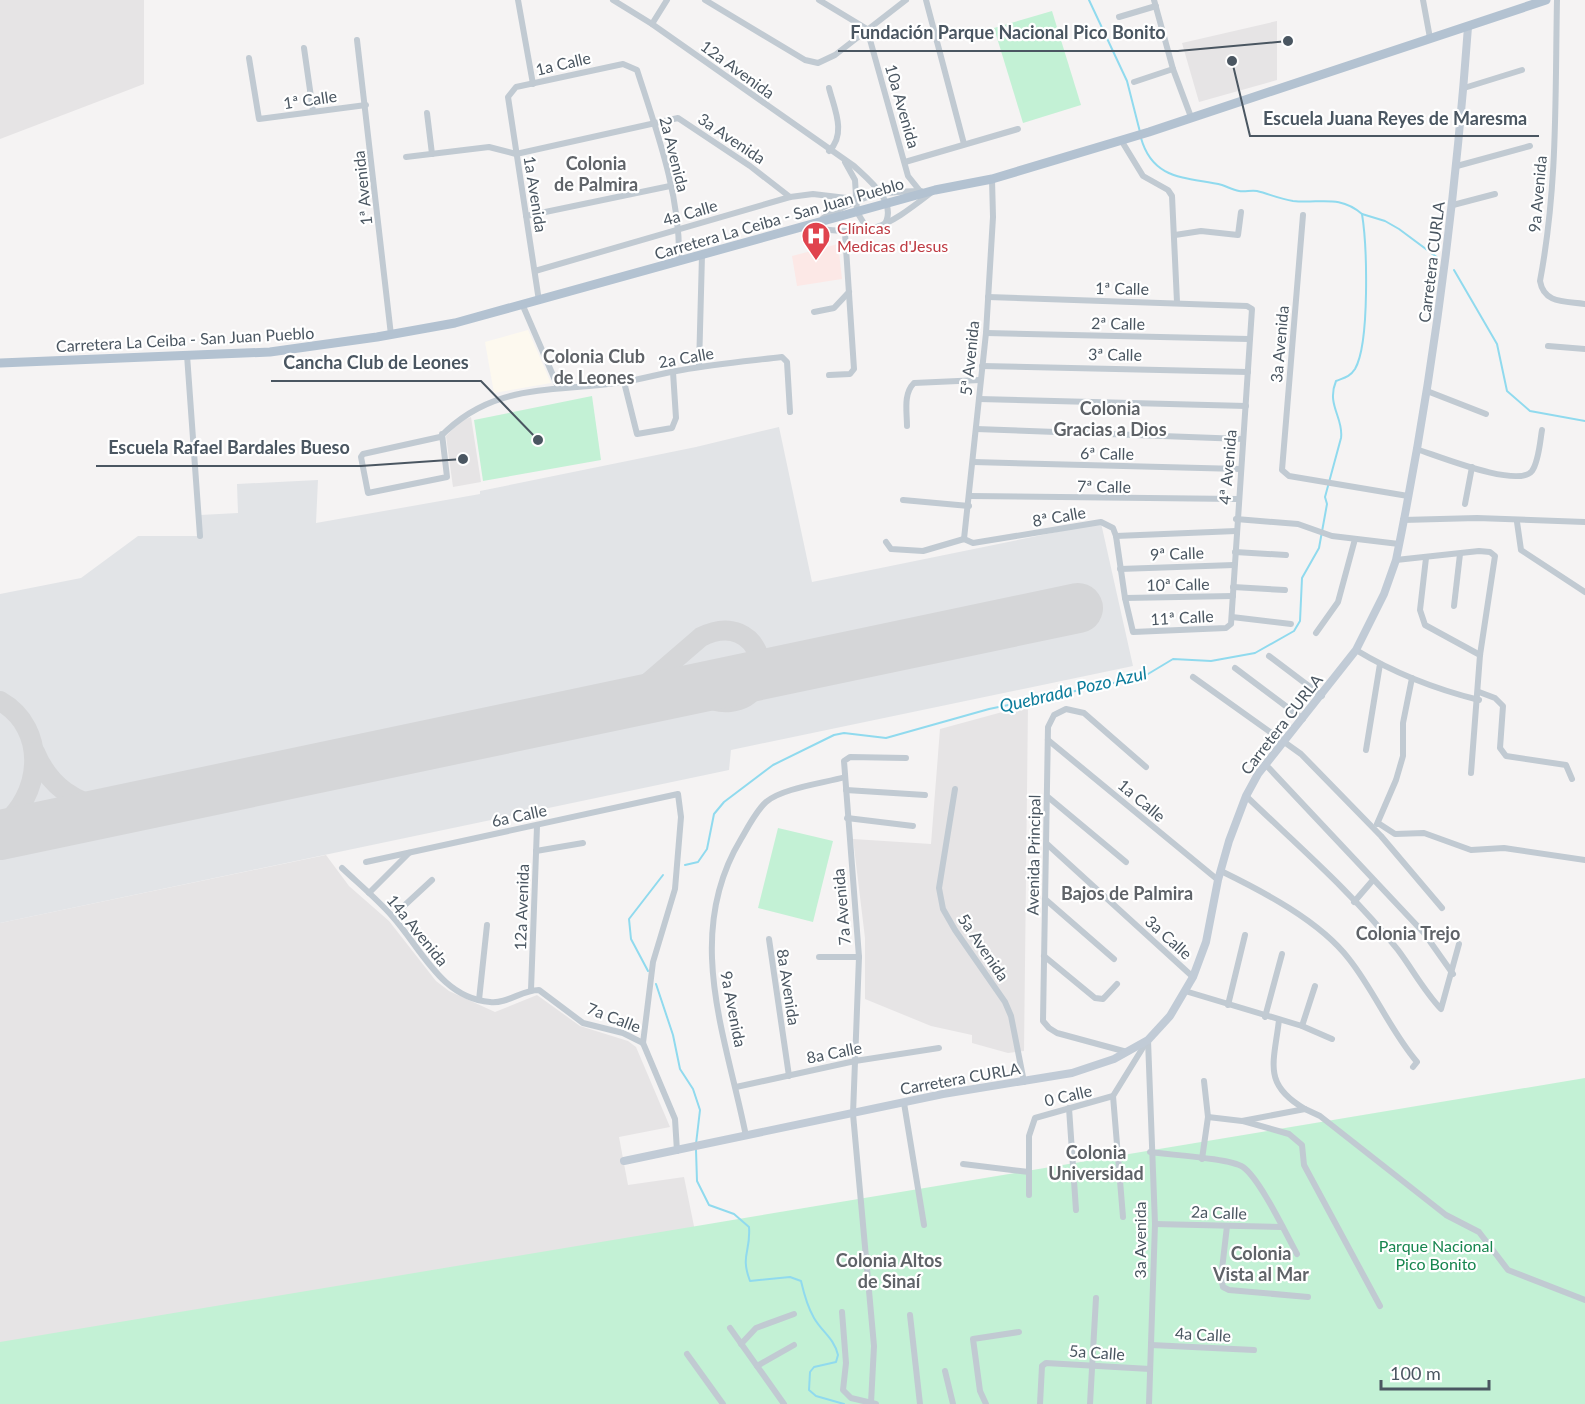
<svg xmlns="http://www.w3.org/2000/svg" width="1585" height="1404" viewBox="0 0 1585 1404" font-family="Lato,sans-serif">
<rect width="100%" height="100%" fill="#f5f3f3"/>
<path fill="#fdf9ef" d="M528 330 551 383 494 393 485 342Z"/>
<g fill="#e6e4e5">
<path d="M0 0H144V84L0 139Z"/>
<path d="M1277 21V80L1199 102 1182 43Z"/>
<path d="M471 417 481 482 453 487 446 436 461 421Z"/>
<path d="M1028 705 1024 1051 1008 1053 972 1043V1035L931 1026 865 999V938L853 839 931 844 940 729Z"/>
<path d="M326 855 349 886 389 921 436 981 449 991 495 1012 537 995 580 1026 628 1041 636 1047 670 1127 619 1137 628 1185 684 1177 709 1300 0 1404V923Z"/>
</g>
<path fill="#fce8e6" d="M838 244 842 279 797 286 792 256Z"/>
<path fill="#e2e4e7" d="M779 427 812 582 1101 523 1133 666 731 750 729 770 0 923V594L81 578 138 536H200V515L238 513 237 484 318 480 316 523 480 494V491L696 447Z"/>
<g fill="#c3f1d5">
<path d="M1052 11 1081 105 1023 123 994 28Z"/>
<path d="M592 396 601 460 483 481 474 420Z"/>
<path d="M778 828 833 841 813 922 758 908Z"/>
<path d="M1585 1078V1404H0V1342Z"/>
</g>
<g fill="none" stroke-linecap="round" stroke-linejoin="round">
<g stroke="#90daee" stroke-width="2">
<path d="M1089 0 1127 81 1140 132"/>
<path d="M1362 214 1385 221 1399 229 1438 258"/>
<path d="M1454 270 1497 344 1507 391 1530 411 1585 421"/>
<path d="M685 865 698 862 707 849 714 814 724 802 773 765 834 735 844 733 886 738 989 709 1123 681 1148 674 1173 659 1211 661 1255 653 1294 631 1300 621 1302 578 1319 548 1327 504 1325 497 1341 438C1344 418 1326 405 1336 381 1343 378 1350 377 1355 369 1370 343 1367 245 1362 214 1339 194 1319 204 1293 201 1280 199 1269 194 1257 191 1251 190 1245 192 1239 191 1233 190 1228 187 1222 185 1187 177 1153 181 1141 138"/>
<path d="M648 971 631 939 629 919 663 875"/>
<path d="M656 984 673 1035 680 1069 693 1089 700 1110 696 1144"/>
<path d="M696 1150 697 1181 709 1205 734 1214 749 1227C751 1252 740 1255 750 1281L790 1277 801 1281C804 1294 807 1306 814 1318 822 1332 834 1338 838 1355L836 1362 814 1367 810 1372 809 1390 816 1396 844 1404"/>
</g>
<g stroke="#d5d6d8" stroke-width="20">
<path d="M0 701C49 729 42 797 0 827"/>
<path d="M614 706 629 699 701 637C762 606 784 696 730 702 715 704 699 695 685 691"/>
<path d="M35 752C50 788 75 802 111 811"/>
</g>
<path stroke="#d5d6d8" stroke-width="50" d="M0 835 1078 608"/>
<g stroke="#c1cad2" stroke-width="6">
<path d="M518 0 533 84"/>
<path d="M613 0 652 24 854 166C869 180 900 204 883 227"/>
<path d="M705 0 805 60 818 63 835 55 906 0"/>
<path d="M819 0 867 29 908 176 920 191"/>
<path d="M926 0 964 144"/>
<path d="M1154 0 1173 69 1191 117"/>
<path d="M1423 0 1430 38"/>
<path d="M1557 0C1555 97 1558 185 1540 281 1544 304 1565 301 1585 304"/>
<path d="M1119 17 1156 6"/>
<path d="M652 24 667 0"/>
<path d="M357 40 391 335"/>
<path d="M304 48 313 111"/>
<path d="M249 58 259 119 366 105"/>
<path d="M1134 82 1173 69"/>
<path d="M1464 88 1522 70"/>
<path d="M427 113 432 154"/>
<path d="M1121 140 1143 176 1168 190 1172 196 1177 302"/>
<path d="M829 151C847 134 834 108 829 88"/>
<path d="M406 157 489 147 516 154 678 118 750 166 790 197"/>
<path d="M845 162 855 180 857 212 868 230"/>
<path d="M905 162 1018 129"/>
<path d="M1457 166 1530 146"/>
<path d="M1453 205 1495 194"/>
<path d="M1303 215 1282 470 1289 476 1408 496"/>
<path d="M526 216 670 186"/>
<path d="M823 218C864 195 874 192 921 191"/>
<path d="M808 227C870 237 883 230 932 192"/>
<path d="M1175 235 1201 231 1238 235 1241 212"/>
<path d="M535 271 790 197 813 194 855 199"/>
<path d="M539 301 508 97 516 87 623 64 637 70C657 132 681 197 679 262"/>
<path d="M523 306 558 387"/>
<path d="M814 312 834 308 849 292"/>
<path d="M986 333 1249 339"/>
<path d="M1548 346 1585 349"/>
<path d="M187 355 200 536"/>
<path d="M982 366 1248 372"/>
<path d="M699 367 702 255"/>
<path d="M829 375 850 374 854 369 845 233"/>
<path d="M624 382 637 434 672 428 676 418 673 372"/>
<path d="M1427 391 1486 414"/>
<path d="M979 399 1246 406"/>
<path d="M907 426C907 412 903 394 914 383L980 380"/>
<path d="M976 429 1242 439"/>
<path d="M442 434 447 477 368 493 361 457 363 454 440 437C494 381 554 393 623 382 643 379 662 373 682 370 715 364 749 361 782 357L787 362 790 412"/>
<path d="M1416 449C1436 455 1518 489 1532 471 1539 461 1540 441 1542 430"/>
<path d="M973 462 1240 469"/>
<path d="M970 496 1237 499"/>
<path d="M903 500 969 506"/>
<path d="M1465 504 1472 467"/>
<path d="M1236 519 1298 524 1332 536 1399 544"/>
<path d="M1403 520 1477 518 1585 522"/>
<path d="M1517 522 1521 550 1585 592"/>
<path d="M1116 536 1236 531"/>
<path d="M964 539 986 333 993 217 992 179"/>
<path d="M886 542 891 549 923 551 964 539 973 543 1101 522 1113 528 1116 536 1125 598 1133 632 1226 628 1231 624 1252 309 1247 306 988 297"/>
<path d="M1235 552 1286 555"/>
<path d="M1426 558 1420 610 1425 625 1480 655"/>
<path d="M1396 560 1479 551 1490 552 1495 556 1480 655 1471 773"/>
<path d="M1120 569 1234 565"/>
<path d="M1233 587 1285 590"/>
<path d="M1125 598 1233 596"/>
<path d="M1454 606 1460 554"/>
<path d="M1232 617 1291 624"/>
<path d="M1316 633 1338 602 1355 539"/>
<path d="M1356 650C1394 673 1435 689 1479 700"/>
<path d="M1269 656 1322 696"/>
<path d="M1235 668 1303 719"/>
<path d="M1193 677 1301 754 1381 836 1442 908"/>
<path d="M1479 692 1495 698 1503 706 1500 748 1506 756 1566 765 1572 779"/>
<path d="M1048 740 1218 880"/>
<path d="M1366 750 1380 664"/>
<path d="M1266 765 1424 933 1453 974"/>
<path d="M955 789 939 888 943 909 955 930 1005 1002 1011 1016 1024 1082"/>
<path d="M846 790 925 795"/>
<path d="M1246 796C1297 845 1354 894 1398 950 1413 970 1424 991 1441 1009L1459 944"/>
<path d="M1048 797 1126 862"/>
<path d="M847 818 913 826"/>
<path d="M1378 823 1395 834 1424 833 1471 850 1504 848 1585 860"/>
<path d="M1377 824 1396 780 1403 756V723L1412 678"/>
<path d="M1047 844 1193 977"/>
<path d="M536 851 583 843"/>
<path d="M366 862 678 794 681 817 675 889 653 962 643 1043"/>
<path d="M342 868C359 884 377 899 392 916 421 948 441 998 490 1002 507 1004 522 990 539 990L583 1023 623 1033 643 1043"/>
<path d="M1221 871C1262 891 1320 921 1349 959 1375 992 1390 1030 1417 1062L1413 1067"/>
<path d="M369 893 409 853"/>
<path d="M1045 899 1114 959"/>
<path d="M1354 902 1373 880"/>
<path d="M393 916 432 880"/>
<path d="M769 939 789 1076"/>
<path d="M1044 956 1095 998 1103 999 1117 984"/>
<path d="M819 957H859"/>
<path d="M531 990 537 826"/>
<path d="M1185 991 1302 1026 1332 1039"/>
<path d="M479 1000 487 925"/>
<path d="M1228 1005 1245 935"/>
<path d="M1265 1017 1282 954"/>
<path d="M1279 1020C1274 1063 1262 1084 1305 1109"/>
<path d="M1302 1026 1315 986"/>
<path d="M1148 1040 1155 1224 1149 1404"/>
<path d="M643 1043 675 1119 677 1151"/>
<path d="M1127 1052 1057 1033 1049 1028 1043 1021 1048 727 1054 715 1066 709 1084 713 1146 767"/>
<path d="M736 1087 855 1061 939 1048"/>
<path d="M1113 1096 1123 1217"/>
<path d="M904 1103 924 1225"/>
<path d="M1069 1108 1076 1210"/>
<path d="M1208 1117 1242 1121 1305 1109 1320 1116 1446 1215 1479 1232 1508 1270 1585 1300"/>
<path d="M1243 1121 1289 1134 1302 1145 1304 1165 1380 1306"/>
<path d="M746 1136C726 1036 683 935 741 839 748 827 756 811 766 802 782 788 825 783 845 777"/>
<path d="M1150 1152C1169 1155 1229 1158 1243 1167 1260 1179 1286 1234 1297 1254"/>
<path d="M1202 1159 1208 1117 1204 1081"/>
<path d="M963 1164 1029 1172"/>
<path d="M1029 1195V1136L1035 1118 1113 1096 1147 1041"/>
<path d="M1155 1224 1282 1227"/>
<path d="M1227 1226 1221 1278 1223 1287 1229 1290 1308 1297"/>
<path d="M842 1312 846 1363 843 1390 851 1398 876 1404"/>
<path d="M910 1315 920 1404"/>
<path d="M730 1328 784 1404"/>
<path d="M741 1344 756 1328 794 1314"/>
<path d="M1151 1345 1254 1350"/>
<path d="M687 1354 723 1404"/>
<path d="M757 1366 794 1345"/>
<path d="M945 1371 953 1404"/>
<path d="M871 1403 874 1346 853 1114 859 957 844 761 850 757 906 758"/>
<path d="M986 1404 980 1391 973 1339 1019 1332"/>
<path d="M1040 1404 1042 1366 1046 1363 1150 1369"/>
<path d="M1090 1404 1096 1298"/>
</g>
<path stroke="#c1cbd6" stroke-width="8" d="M624 1161 943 1094 1072 1073 1114 1059 1148 1040 1170 1016 1193 977 1206 942 1218 880 1229 841 1246 796 1258 774 1356 650 1384 594 1396 560C1432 384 1455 207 1468 27"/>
<path stroke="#b3c2d1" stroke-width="9" d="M0 363 270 352 377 337 455 323 935 190 992 179 1149 132 1546 0"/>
</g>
<defs>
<g id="hospital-pin" transform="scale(1.5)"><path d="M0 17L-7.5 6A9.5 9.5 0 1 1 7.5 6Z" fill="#e0444e" stroke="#fff"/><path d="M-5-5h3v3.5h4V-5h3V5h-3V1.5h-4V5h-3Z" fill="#fff"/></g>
</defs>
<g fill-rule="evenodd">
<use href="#hospital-pin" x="816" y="236"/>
</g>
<g text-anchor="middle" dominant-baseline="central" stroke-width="4.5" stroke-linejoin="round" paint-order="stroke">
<g font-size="16" fill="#4a5661" stroke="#fff">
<text transform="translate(563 63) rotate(-13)">1a Calle</text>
<text transform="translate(738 69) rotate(36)">12a Avenida</text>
<text transform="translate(310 99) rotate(-8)">1ª Calle</text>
<text transform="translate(903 106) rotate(74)">10a Avenida</text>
<text transform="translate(732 138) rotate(34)">3a Avenida</text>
<text transform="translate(675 154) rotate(76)">2a Avenida</text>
<text transform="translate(362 188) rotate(-96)">1ª Avenida</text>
<text transform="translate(536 194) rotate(81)">1a Avenida</text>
<text transform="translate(1537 194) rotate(-85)">9a Avenida</text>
<text transform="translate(690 212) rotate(-16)">4a Calle</text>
<text transform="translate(779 218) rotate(-16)">Carretera La Ceiba - San Juan Pueblo</text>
<text transform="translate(1431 262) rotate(-83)">Carretera CURLA</text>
<text transform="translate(1122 288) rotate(1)">1ª Calle</text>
<text transform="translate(1118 323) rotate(1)">2ª Calle</text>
<text transform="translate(185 339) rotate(-3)">Carretera La Ceiba - San Juan Pueblo</text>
<text transform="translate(1279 344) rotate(-85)">3a Avenida</text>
<text transform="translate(1115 354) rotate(1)">3ª Calle</text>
<text transform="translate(686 357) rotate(-10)">2a Calle</text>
<text transform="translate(969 358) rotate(-84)">5ª Avenida</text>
<text transform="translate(1107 453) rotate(1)">6ª Calle</text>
<text transform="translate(1227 467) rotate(-85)">4ª Avenida</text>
<text transform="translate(1104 486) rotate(1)">7ª Calle</text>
<text transform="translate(1059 516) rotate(-10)">8ª Calle</text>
<text transform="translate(1177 553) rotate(-2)">9ª Calle</text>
<text transform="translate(1178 584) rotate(-1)">10ª Calle</text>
<text transform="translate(1182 617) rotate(-3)">11ª Calle</text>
<text transform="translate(1281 724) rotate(-52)">Carretera CURLA</text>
<text transform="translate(1142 800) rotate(40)">1a Calle</text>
<text transform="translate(519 815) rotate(-12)">6a Calle</text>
<text transform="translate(1033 855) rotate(-89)">Avenida Principal</text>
<text transform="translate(521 907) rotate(-88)">12a Avenida</text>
<text transform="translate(841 907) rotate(-95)">7a Avenida</text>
<text transform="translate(418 930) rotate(51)">14a Avenida</text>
<text transform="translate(1169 937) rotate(42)">3a Calle</text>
<text transform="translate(984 947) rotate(56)">5a Avenida</text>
<text transform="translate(789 987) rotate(81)">8a Avenida</text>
<text transform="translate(734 1009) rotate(79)">9a Avenida</text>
<text transform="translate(614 1017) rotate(21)">7a Calle</text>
<text transform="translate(834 1052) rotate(-11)">8a Calle</text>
<text transform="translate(960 1078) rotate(-10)">Carretera CURLA</text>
<text transform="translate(1068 1095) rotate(-13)">0 Calle</text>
<text transform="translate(1219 1212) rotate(2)">2a Calle</text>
<text transform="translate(1139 1240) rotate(-90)">3a Avenida</text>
<text transform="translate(1203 1334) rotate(3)">4a Calle</text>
<text transform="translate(1097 1352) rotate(4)">5a Calle</text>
</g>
<g font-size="16" fill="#be3a42" stroke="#fff" text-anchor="start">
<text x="837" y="227">Clínicas<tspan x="837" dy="18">Medicas d'Jesus</tspan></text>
</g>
<g font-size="16" fill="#17864f" stroke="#fff">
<text x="1436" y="1245">Parque Nacional<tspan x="1436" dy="18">Pico Bonito</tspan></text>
</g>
<g font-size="18" font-weight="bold" fill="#5f6368" stroke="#fff">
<text x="596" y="163">Colonia<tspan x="596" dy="21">de Palmira</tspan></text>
<text x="594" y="356">Colonia Club<tspan x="594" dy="21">de Leones</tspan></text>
<text x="1110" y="408">Colonia<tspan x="1110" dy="21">Gracias a Dios</tspan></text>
<text x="1127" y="893">Bajos de Palmira</text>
<text x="1408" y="933">Colonia Trejo</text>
<text x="1096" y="1152">Colonia<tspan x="1096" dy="21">Universidad</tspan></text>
<text x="1261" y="1253">Colonia<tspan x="1261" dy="21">Vista al Mar</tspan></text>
<text x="889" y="1260">Colonia Altos<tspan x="889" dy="21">de Sinaí</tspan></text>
</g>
<g font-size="18" font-style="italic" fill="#0c7c9b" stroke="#fff">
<text transform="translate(1073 689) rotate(-13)">Quebrada Pozo Azul</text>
</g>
</g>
<path fill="none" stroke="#4a5661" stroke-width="2" d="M1288 41L1178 51H838M1232 61L1250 136H1539M538 440L481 381H271M463 459L361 466H96"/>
<g fill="#4a5661" stroke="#fff" stroke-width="2">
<circle cx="1288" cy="41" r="6"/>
<circle cx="1232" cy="61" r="6"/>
<circle cx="538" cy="440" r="6"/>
<circle cx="463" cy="459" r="6"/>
</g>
<g font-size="18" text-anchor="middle" font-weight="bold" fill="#4a5661" stroke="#fff" stroke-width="4.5" stroke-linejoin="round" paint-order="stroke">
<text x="1008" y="39">Fundación Parque Nacional Pico Bonito</text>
<text x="1395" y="125">Escuela Juana Reyes de Maresma</text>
<text x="376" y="369">Cancha Club de Leones</text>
<text x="229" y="454">Escuela Rafael Bardales Bueso</text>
</g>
<path d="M1381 1380v9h108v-9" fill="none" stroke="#4a5661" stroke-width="3"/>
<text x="1390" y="1380" font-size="18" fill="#4a5661" stroke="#ffffff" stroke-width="4.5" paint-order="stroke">100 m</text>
</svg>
